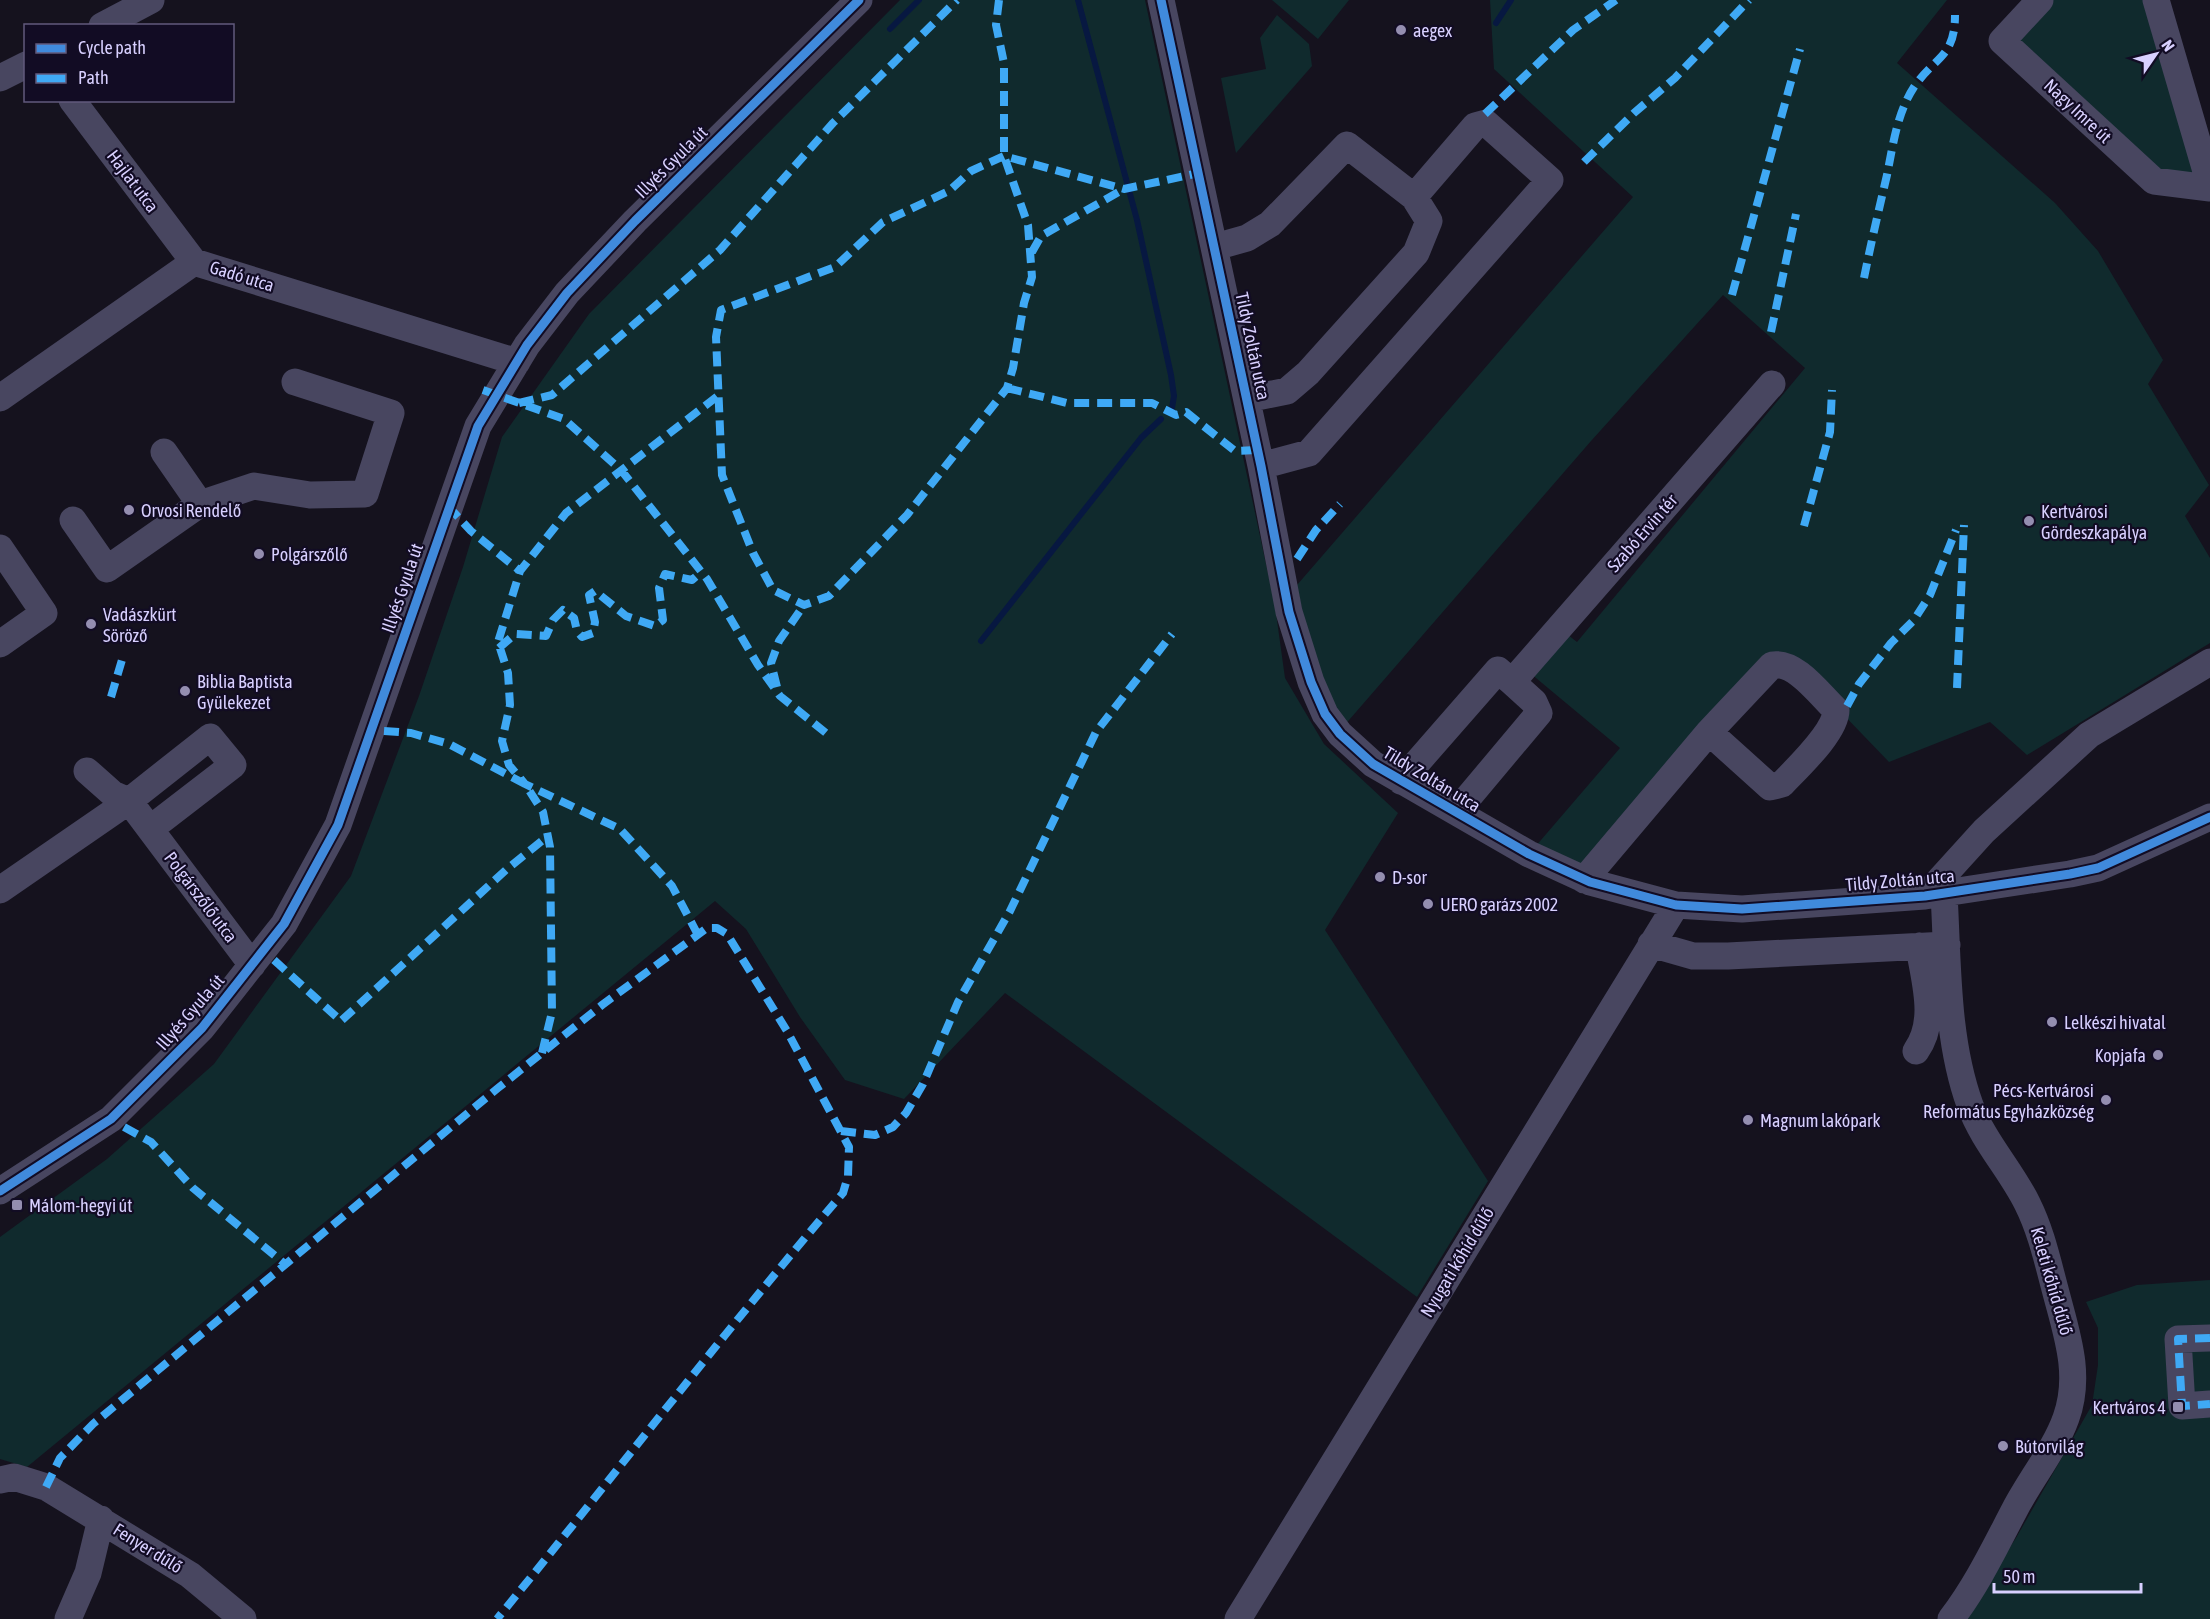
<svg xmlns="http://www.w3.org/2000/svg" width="2210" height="1619" font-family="'Asap Condensed',sans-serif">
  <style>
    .green { fill: #102a2d }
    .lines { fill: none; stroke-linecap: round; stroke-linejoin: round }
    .stream { stroke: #071841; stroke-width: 6 }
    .minor { stroke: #484660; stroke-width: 27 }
    .quiet { stroke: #3fa9f5; stroke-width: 8; stroke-dasharray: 15 8; stroke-linecap: butt }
    .cycleway-casing { stroke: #120c24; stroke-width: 13 }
    .cycleway { stroke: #408adc; stroke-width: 9 }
    .poi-dot { fill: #948eb0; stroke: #120c24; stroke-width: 2 }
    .labels { text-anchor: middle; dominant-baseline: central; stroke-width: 4.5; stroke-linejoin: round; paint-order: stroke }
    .poi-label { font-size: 18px; fill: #d8d0ff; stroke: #120c24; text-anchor: start }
    .street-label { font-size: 18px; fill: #d8d0ff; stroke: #120c24 }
  </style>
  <rect width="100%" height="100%" fill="#15121e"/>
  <!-- green -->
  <path class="green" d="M900 0H1145L1275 606 1285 678 1324 744 1398 813 1325 930 1488 1181 1417 1297 1005 993 904 1099 845 1080 800 1017 746 929 715 901 27 1467 0 1459V1237L107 1159 214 1064 351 876 419 696 463 567 502 437 589 314Z
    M1272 0H1349L1318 39Z
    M1490 0H1947L1897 63 2055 203 2098 251 2163 360 2148 384 2209 485 2185 516 2210 558V643L2027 755 1990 722 1889 762 1785 654 1584 880 1529 854 1620 748 1524 668 1559 628 1577 642 1805 368 1723 295 1591 441 1343 727 1316 679 1297 585 1633 197 1494 69Z
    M2043 0H2154L2209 186 2155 180 2005 41Z
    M1277 15 1309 44 1312 66 1236 153 1221 78 1266 69 1260 38Z
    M2210 1280V1619H1963L2016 1538 2092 1405 2098 1365V1328L2086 1302 2137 1285Z"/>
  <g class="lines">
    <!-- stream -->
    <path class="stream" d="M1078 0 1137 220 1171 375 1174 396 1172 408
      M1496 23 1511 0
      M890 29 919 0
      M981 641 1141 438 1161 419"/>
    <!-- minor -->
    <path class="minor" d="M1161 0 1261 466 1289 612 1311 682 1325 714 1340 734 1373 764 1529 854 1590 882 1676 905 1742 909 1925 896 2070 874 2098 868 2210 817
      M2040 0 2002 41 2154 181 2210 188
      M2156 0 2210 185
      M102 26 151 0
      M0 78 26 65
      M72 100 194 262
      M1215 247 1247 238 1270 224 1347 145 1414 197 1475 126 1486 123 1550 180 1309 453 1261 466
      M0 398 194 262 517 362
      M1247 399 1287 391 1308 373 1416 253 1429 221 1414 197
      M200 504 254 486 310 495 365 494 391 413 295 382
      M73 520 107 569 200 504 164 452
      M0 548 44 613 0 644
      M87 771 113 794 129 801 210 737 233 765 150 829
      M1401 781 1498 670 1512 682 1772 384
      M1456 812 1539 713 1534 702 1512 682
      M1584 880 1709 732 1772 665C1796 661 1819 694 1836 710 1836 732 1798 767 1782 784L1770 787 1709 732
      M0 890 129 801 252 965
      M1944 894C1948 963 1946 1039 1970 1105 1983 1141 2010 1169 2027 1203 2041 1231 2047 1259 2055 1289 2066 1332 2082 1374 2066 1418 2055 1449 2030 1480 2015 1509 1995 1547 1977 1585 1951 1619
      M1925 896 1984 831 2089 735 2210 662
      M1651 944 1693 956H1728L1947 945
      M1916 1051C1938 1020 1924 981 1919 946
      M0 1191 111 1119 202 1028 284 924 338 825 478 426 527 345 567 293 635 221 859 0
      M2210 1338 2178 1339 2182 1406 2210 1404
      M0 1480 14 1477 46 1487 190 1575 243 1619
      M68 1619 88 1573 101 1519
      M1238 1619 1676 905"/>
    <!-- quiet -->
    <path class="quiet" d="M999 0 996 25 1004 63V156L1028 225 1032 277 1024 303 1013 368 1007 388 907 515 829 596 804 605 773 590 753 553 722 475 716 337 721 310 835 267 883 222 949 191 971 171 1004 156 1124 189 1199 173
      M1485 114 1573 30 1616 0
      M1584 162 1634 113 1675 78 1749 0
      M1032 252 1041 236 1124 189
      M1864 278C1871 243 1879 209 1887 175 1893 145 1897 113 1914 87 1935 56 1955 58 1955 15
      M1732 295 1800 49
      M1771 332 1796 214
      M1007 388 1067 403H1152L1176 415 1186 412 1235 451 1258 450
      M483 390 564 419 621 470 707 579 758 665 780 696 826 733
      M519 403 552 395 720 250 833 123 957 0
      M448 506 471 531 520 571
      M1804 526 1830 432 1832 390
      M1297 559 1316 530 1340 504
      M499 648 515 634 546 636 553 620 563 610 574 618 577 631 582 637 593 633 595 622 589 595 595 591 626 616 655 626 663 620 659 588 665 574 692 580 701 572
      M777 687 771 663 779 641 804 605
      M1957 688 1964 525
      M111 697 124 653
      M1847 706 1859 684 1891 643 1914 620 1930 595 1956 530
      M384 731 411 733 449 744 525 784 543 812 550 847 552 1012 542 1053
      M698 935 672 886 620 829 525 784 509 765 502 741 510 705 508 673 498 642 520 571 566 513 719 395
      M274 960 341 1021 507 869 548 836
      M124 1127 151 1142 193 1188 285 1264
      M841 1131 875 1135 893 1127 906 1113 923 1084 958 1002 1010 911 1096 732 1172 634
      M2210 1338 2178 1339 2182 1406 2210 1404
      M46 1487 60 1458 93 1424 498 1088 602 1005 707 928H717L727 934 787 1031 849 1147 848 1176 843 1193C724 1332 613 1477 497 1619"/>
    <defs>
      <path id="cycleway" d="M1161 0 1261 466 1289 612 1311 682 1325 714 1340 734 1373 764 1529 854 1590 882 1676 905 1742 909 1925 896 2070 874 2098 868 2210 817
        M0 1191 111 1119 202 1028 284 924 338 825 478 426 527 345 567 293 635 221 859 0"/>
    </defs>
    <!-- cycleway casing -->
    <use href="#cycleway" class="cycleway-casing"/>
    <!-- cycleway -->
    <use href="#cycleway" class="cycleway"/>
  </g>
  <!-- markers -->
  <g class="poi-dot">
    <circle cx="1401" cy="30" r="6"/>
    <circle cx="129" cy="510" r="6"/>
    <circle cx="2029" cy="521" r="6"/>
    <circle cx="259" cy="554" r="6"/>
    <circle cx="91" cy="624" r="6"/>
    <circle cx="185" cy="691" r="6"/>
    <circle cx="1380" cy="877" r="6"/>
    <circle cx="1428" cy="904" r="6"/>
    <circle cx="2052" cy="1022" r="6"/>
    <circle cx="2158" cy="1055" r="6"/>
    <circle cx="2106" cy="1100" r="6"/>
    <circle cx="1748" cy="1120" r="6"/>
    <rect x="11" y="1199" width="12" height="12" rx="3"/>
    <rect x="2172" y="1401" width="12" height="12" rx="3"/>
    <circle cx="2003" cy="1446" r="6"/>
  </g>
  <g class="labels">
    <!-- poi labels -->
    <g class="poi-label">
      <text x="1413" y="30">aegex</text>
      <text x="141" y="510">Orvosi Rendelő</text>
      <text x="2041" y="511">Kertvárosi<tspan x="2041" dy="21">Gördeszkapálya</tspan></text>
      <text x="271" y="554">Polgárszőlő</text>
      <text x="103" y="614">Vadászkürt<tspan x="103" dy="21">Söröző</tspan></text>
      <text x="197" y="681">Biblia Baptista<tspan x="197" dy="21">Gyülekezet</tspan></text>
      <text x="1392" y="877">D-sor</text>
      <text x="1440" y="904">UERO garázs 2002</text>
      <text x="2064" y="1022">Lelkészi hivatal</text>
      <text x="2146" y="1055" text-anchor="end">Kopjafa</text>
      <text x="2094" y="1090" text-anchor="end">Pécs-Kertvárosi<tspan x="2094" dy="21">Református Egyházközség</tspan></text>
      <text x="1760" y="1120">Magnum lakópark</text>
      <text x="29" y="1205">Málom-hegyi út</text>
      <text x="2166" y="1407" text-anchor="end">Kertváros 4</text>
      <text x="2015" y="1446">Bútorvilág</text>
    </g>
    <!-- street labels -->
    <g class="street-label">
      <text transform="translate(2078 111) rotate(43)">Nagy Imre út</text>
      <text transform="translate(671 162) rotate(-45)">Illyés Gyula út</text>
      <text transform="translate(133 181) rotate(53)">Hajlat utca</text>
      <text transform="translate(242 276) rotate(17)">Gadó utca</text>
      <text transform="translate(1253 346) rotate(78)">Tildy Zoltán utca</text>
      <text transform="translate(1642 533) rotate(-49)">Szabó Ervin tér</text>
      <text transform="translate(402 588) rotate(-71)">Illyés Gyula út</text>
      <text transform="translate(1432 779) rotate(31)">Tildy Zoltán utca</text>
      <text transform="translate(1900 880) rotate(-5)">Tildy Zoltán utca</text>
      <text transform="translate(201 897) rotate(53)">Polgárszőlő utca</text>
      <text transform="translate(190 1012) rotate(-49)">Illyés Gyula út</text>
      <text transform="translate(1457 1262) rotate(-59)">Nyugati kőhíd dűlő</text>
      <text transform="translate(2052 1281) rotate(74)">Keleti kőhíd dűlő</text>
      <text transform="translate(148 1548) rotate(32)">Fenyer dűlő</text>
    </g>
  </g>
  <!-- legend -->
  <rect x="24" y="24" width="210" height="78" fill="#120c24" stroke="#615a7c" stroke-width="1.5"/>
  <rect x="36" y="44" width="30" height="9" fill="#408adc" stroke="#615a7c" stroke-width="1.5"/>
  <text x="78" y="54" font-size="18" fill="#d8d0ff">Cycle path</text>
  <rect x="36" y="74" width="30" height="9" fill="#3fa9f5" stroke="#615a7c" stroke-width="1.5"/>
  <text x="78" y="84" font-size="18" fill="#d8d0ff">Path</text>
  <!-- north arrow -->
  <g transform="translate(2156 54) rotate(55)" stroke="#120c24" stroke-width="4.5" paint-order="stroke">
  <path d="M0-4.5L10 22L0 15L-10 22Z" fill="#d8d0ff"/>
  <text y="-9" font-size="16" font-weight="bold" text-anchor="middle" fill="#d8d0ff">N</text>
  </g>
  <!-- scale -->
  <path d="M1994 1583v9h147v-9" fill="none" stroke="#d8d0ff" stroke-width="3"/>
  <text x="2003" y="1583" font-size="18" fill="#d8d0ff" stroke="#120c24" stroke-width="4.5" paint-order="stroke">50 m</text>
</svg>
